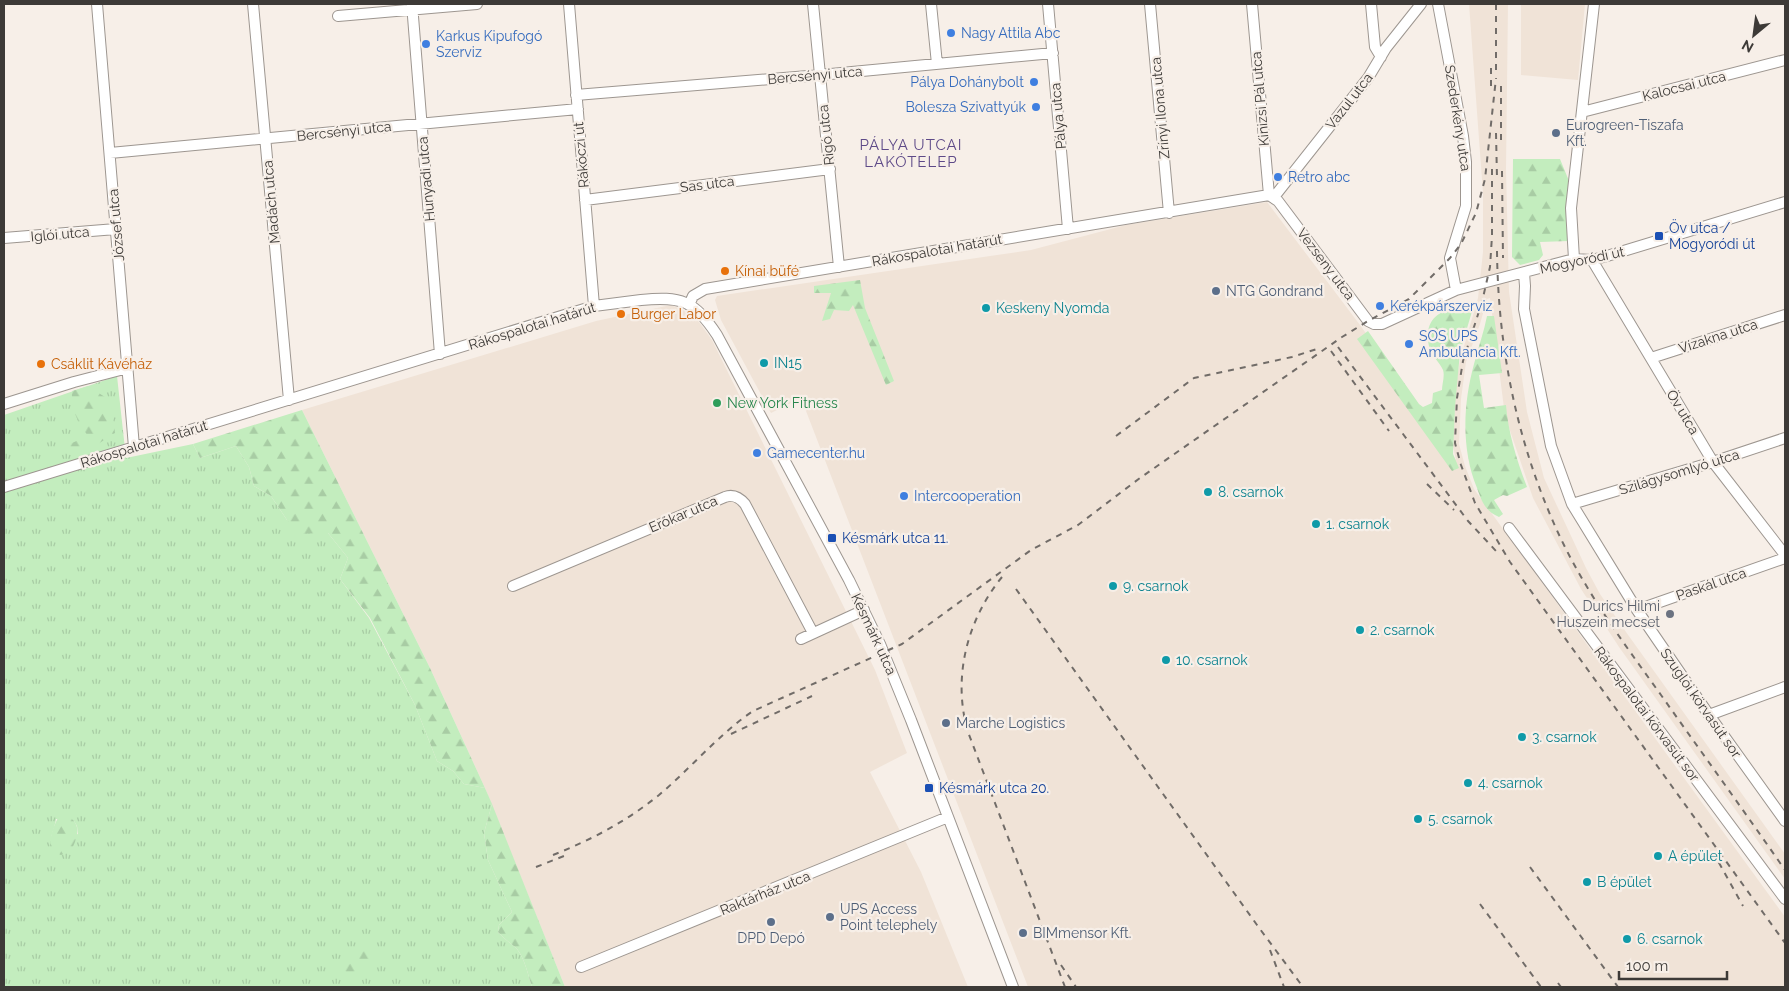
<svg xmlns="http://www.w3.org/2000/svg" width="1789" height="991" font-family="Raleway,sans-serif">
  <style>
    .built { fill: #f0e3d7 }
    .grass { fill: url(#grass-tufts); fill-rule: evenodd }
    .forest { fill: url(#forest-firs) }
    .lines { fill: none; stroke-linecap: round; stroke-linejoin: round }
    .minor-casing { stroke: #9d9690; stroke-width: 12 }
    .minor { stroke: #fff; stroke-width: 10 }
    .rail { stroke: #716c68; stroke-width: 2; stroke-dasharray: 6 6; stroke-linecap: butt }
    .shop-dot { fill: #3f7fe0; stroke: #f7efe8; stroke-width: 2 }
    .service-dot { fill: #5c6f8a; stroke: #f7efe8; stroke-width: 2 }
    .transit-dot { fill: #1a4fb4; stroke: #f7efe8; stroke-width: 2 }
    .food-dot { fill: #e8710a; stroke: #f7efe8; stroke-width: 2 }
    .culture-dot { fill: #0f9aa8; stroke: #f7efe8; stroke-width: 2 }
    .leisure-dot { fill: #2e9e5b; stroke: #f7efe8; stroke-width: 2 }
    .worship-dot { fill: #6b7280; stroke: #f7efe8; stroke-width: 2 }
    .labels { text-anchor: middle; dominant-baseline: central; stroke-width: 4.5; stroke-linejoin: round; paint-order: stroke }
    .shop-label { font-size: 14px; fill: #366cbe; stroke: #f7efe8; text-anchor: start }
    .street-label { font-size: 14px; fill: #3d3a37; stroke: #f7efe8 }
    .service-label { font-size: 14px; fill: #4e5e75; stroke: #f7efe8; text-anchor: start }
    .transit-label { font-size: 14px; fill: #164399; stroke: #f7efe8; text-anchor: start }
    .food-label { font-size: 14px; fill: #c56008; stroke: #f7efe8; text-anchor: start }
    .culture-label { font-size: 14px; fill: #0d838f; stroke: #f7efe8; text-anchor: start }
    .leisure-label { font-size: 14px; fill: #27864d; stroke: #f7efe8; text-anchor: start }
    .worship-label { font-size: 14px; fill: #5b616d; stroke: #f7efe8; text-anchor: end }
    .neighbourhood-label { font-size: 15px; letter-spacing: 1px; fill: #5e4a88; stroke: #f7efe8 }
  </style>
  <defs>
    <pattern id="grass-tufts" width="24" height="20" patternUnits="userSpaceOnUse" patternTransform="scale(1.25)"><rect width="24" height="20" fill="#c3edbe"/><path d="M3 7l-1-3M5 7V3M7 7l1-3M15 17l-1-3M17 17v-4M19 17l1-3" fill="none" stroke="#a8cca4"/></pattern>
    <pattern id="forest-firs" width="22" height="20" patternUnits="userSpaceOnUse" patternTransform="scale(1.25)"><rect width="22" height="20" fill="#c3edbe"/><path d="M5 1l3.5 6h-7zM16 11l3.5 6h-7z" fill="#a8cca4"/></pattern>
  </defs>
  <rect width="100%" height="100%" fill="#f7efe8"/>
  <!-- built -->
  <path class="built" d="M1469 4H1508L1506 169 1509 292 1527 412 1544 478 1586 568 1600 594 1626 632 1785 854V879L1619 647 1581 589 1533 498 1505 416 1490 298 1487 299 1480 324 1466 362 1461 399 1459 444 1465 466 1474 489 1785 917V987H1028L801 398 771 413 721 320 715 300 717 296 1031 250 1126 225 1267 202 1360 325 1456 460 1452 441 1454 397 1460 360 1478 298 1483 252V193Z
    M1521 4H1585L1578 80 1521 75Z
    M671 305 683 310 699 322 712 340 875 670 907 753 870 772 921 872 968 987H565L485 788 430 668 302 410 596 321Z"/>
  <!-- grass -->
  <path class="grass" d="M117 376 126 458 193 444 200 458 236 446 249 467 254 486 271 496 287 520 328 533 348 558 340 579 369 618 415 705 437 761 453 771 464 784 485 788 492 804 484 833 488 860 512 912 499 925 498 932C504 939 511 943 517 949 525 959 528 975 532 987H4V415ZM56 819 74 821 77 826 78 834 51 841C51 834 55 827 56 819Z"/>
  <!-- forest -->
  <path class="forest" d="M1513 159H1560L1569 181V241L1540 242 1543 255 1539 260 1520 265 1512 257Z
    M860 280 865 308 894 381 886 385 853 305 849 311 834 310 830 319 822 321 831 293H814V286Z
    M1457 308H1473L1460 352 1455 407 1453 454 1459 468 1452 471 1357 339 1368 331 1419 404 1423 407 1432 403 1433 393 1442 390C1442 384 1445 376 1443 370 1440 363 1433 357 1430 350 1423 326 1433 311 1457 308Z
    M1487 316H1494L1502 373 1479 375 1484 408 1506 405C1508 432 1517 461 1527 487L1507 496 1503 495 1494 500 1503 514 1499 517C1485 511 1482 502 1477 488 1461 449 1463 404 1474 364 1478 348 1484 332 1487 316Z
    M88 386 111 401 115 433 98 444 67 455 65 446 88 436C77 421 71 410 72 391Z
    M302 410 430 668 485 788 464 784 453 771 437 761 415 705 370 618 340 579 348 558 328 533 299 534 287 520 271 496 254 486 249 467 236 446 200 458 193 444Z
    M492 804 565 987H532C528 975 525 959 517 949 511 943 504 939 498 932L499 925 512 912 488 860 484 833Z
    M61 814C83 820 79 835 71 851L61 855 51 851C48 841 54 822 61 814Z
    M357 948 367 950 374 957 372 967 360 974H347L341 964 351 953Z"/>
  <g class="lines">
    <defs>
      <path id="minor" d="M97 4 134 447
        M253 4 289 400
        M412 4 440 354
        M569 4 594 306
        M813 4 839 267
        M931 4 937 64
        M1048 4 1068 229
        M1150 4 1169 213
        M1252 4 1269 195
        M1371 4 1375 47 1381 57
        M1438 4 1463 136 1466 162V206L1450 258 1456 290
        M338 16 477 4
        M576 95 820 75 1053 53
        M1582 112 1785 60
        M110 153 578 109
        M1274 197 1368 78 1386 48 1421 4
        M585 200 830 169
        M4 238 116 229
        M1574 259 1571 208 1594 4
        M1592 260 1713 462 1785 555
        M1524 273 1525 286 1524 309 1551 446 1572 504 1637 610 1709 715 1785 821
        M689 305 693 296 705 289 1269 195 1278 201 1368 321 1374 324H1382L1456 290 1574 259 1592 260 1607 256 1785 202
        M1651 358 1785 315
        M4 404 74 382 128 368
        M4 487 594 306C610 304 625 302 641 300 681 296 694 300 717 335L849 580 880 644 911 720 1013 987
        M1572 504 1713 462 1785 438
        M1509 528 1785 899
        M513 586 725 497C733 494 739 497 745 504L813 633
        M1637 610 1785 558
        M801 639 864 610
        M1709 715 1785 687
        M581 967 948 817"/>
    </defs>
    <!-- minor casing -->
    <use href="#minor" class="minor-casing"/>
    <!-- minor -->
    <use href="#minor" class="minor"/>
    <!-- rail -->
    <path class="rail" d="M1496 4V76
      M1491 68V87
      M1501 86V141
      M1496 133 1497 178
      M1492 169V236L1490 267 1482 302 1463 361 1457 398 1455 443 1461 465 1475 503 1510 562 1785 943
      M1502 171 1503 258
      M1497 251C1498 343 1515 434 1552 519 1579 583 1620 638 1661 695 1702 753 1744 811 1785 870
      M1338 347 1468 521 1496 551
      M1331 351 1389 431
      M1116 436 1194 378 1292 357 1320 348
      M1427 484 1454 510
      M1002 577C967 620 952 678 968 732L1065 987
      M1016 589 1257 925 1303 987
      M731 734 812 696
      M1713 852 1743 906
      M553 855C591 840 627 821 659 795 691 768 719 734 753 711L902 644 1031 550 1078 525 1140 478 1342 337 1368 321 1409 299 1450 258 1461 244 1476 213 1485 179 1496 78
      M536 867 564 856
      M1530 867 1618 987
      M1480 904 1541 987
      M1270 950 1284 987
      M1061 965 1076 987
      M1558 983 1561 987"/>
  </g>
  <!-- markers -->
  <g class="shop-dot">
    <circle cx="951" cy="33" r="5"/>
    <circle cx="426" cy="44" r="5"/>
    <circle cx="1034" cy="82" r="5"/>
    <circle cx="1036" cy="107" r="5"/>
    <circle cx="1278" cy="177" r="5"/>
    <circle cx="1380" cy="306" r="5"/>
    <circle cx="1409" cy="344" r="5"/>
    <circle cx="757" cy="453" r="5"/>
    <circle cx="904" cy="496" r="5"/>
  </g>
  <g class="service-dot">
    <circle cx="1556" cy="133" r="5"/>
    <circle cx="1216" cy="291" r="5"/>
    <circle cx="946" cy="723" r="5"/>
    <circle cx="830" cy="917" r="5"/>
    <circle cx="771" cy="922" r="5"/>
    <circle cx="1023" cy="933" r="5"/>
  </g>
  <g class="transit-dot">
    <rect x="1654" y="231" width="10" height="10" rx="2.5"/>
    <rect x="827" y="533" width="10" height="10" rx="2.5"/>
    <rect x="924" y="783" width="10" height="10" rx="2.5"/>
  </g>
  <g class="food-dot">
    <circle cx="725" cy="271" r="5"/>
    <circle cx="621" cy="314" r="5"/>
    <circle cx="41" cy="364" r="5"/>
  </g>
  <g class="culture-dot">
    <circle cx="986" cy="308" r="5"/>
    <circle cx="764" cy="363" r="5"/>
    <circle cx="1208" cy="492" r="5"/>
    <circle cx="1316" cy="524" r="5"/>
    <circle cx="1113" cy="586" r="5"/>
    <circle cx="1360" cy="630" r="5"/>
    <circle cx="1166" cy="660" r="5"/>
    <circle cx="1522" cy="737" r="5"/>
    <circle cx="1468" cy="783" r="5"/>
    <circle cx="1418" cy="819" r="5"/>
    <circle cx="1658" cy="856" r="5"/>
    <circle cx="1587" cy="882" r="5"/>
    <circle cx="1627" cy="939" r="5"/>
  </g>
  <circle class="leisure-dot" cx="717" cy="403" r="5"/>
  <circle class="worship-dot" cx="1670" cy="614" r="5"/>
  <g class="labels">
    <!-- shop labels -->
    <g class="shop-label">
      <text x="961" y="33">Nagy Attila Abc</text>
      <text x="436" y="36">Karkus Kipufogó<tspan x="436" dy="16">Szerviz</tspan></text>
      <text x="1024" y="82" text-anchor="end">Pálya Dohánybolt</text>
      <text x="1026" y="107" text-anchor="end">Bolesza Szivattyúk</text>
      <text x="1288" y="177">Retro abc</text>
      <text x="1390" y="306">Kerékpárszerviz</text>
      <text x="1419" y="336">SOS UPS<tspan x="1419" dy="16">Ambulancia Kft.</tspan></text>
      <text x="767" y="453">Gamecenter.hu</text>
      <text x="914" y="496">Intercooperation</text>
    </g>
    <!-- street labels -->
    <g class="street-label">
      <text transform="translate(815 75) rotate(-5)">Bercsényi utca</text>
      <text transform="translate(1684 86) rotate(-14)">Kalocsai utca</text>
      <text transform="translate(1260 99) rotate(-95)">Kinizsi Pál utca</text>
      <text transform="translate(1349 101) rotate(-52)">Vazul utca</text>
      <text transform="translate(1160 108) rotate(-95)">Zrínyi Ilona utca</text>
      <text transform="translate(1058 116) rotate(-95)">Pálya utca</text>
      <text transform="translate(1458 118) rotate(81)">Szederkény utca</text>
      <text transform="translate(344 131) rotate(-6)">Bercsényi utca</text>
      <text transform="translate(826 135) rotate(-96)">Rigó utca</text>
      <text transform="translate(581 155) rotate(-95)">Rákóczi út</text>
      <text transform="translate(426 179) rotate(-95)">Hunyadi utca</text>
      <text transform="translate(707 184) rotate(-7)">Sas utca</text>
      <text transform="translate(271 202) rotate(-95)">Madách utca</text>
      <text transform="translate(116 225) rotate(-95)">József utca</text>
      <text transform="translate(60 234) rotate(-5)">Iglói utca</text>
      <text transform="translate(937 250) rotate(-10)">Rákospalotai határút</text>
      <text transform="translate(1582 260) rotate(-12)">Mogyoródi út</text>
      <text transform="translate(1326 264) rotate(53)">Vezseny utca</text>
      <text transform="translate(532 326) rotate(-17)">Rákospalotai határút</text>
      <text transform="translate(1718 336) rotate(-18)">Vízakna utca</text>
      <text transform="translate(1683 412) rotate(59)">Öv utca</text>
      <text transform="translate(144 444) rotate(-17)">Rákospalotai határút</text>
      <text transform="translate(1679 472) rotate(-17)">Szilágysomlyó utca</text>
      <text transform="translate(683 514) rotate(-23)">Erőkar utca</text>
      <text transform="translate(1711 584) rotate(-19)">Paskál utca</text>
      <text transform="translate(874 634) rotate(65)">Késmárk utca</text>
      <text transform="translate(1701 703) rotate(55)">Szuglói körvasút sor</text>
      <text transform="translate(1647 714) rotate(53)">Rákospalotai körvasút sor</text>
      <text transform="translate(765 893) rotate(-22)">Raktárház utca</text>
    </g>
    <!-- service labels -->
    <g class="service-label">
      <text x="1566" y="125">Eurogreen-Tiszafa<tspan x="1566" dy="16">Kft.</tspan></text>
      <text x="1226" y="291">NTG Gondrand</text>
      <text x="956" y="723">Marche Logistics</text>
      <text x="840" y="909">UPS Access<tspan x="840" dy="16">Point telephely</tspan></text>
      <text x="1033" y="933">BIMmensor Kft.</text>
      <text x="771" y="938" text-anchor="middle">DPD Depó</text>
    </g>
    <!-- transit labels -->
    <g class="transit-label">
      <text x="1669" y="228">Öv utca /<tspan x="1669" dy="16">Mogyoródi út</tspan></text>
      <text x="842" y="538">Késmárk utca 11.</text>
      <text x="939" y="788">Késmárk utca 20.</text>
    </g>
    <!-- food labels -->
    <g class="food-label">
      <text x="735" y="271">Kínai büfé</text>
      <text x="631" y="314">Burger Labor</text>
      <text x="51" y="364">Csáklit Kávéház</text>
    </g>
    <!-- culture labels -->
    <g class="culture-label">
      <text x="996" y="308">Keskeny Nyomda</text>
      <text x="774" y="363">IN15</text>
      <text x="1218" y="492">8. csarnok</text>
      <text x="1326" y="524">1. csarnok</text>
      <text x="1123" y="586">9. csarnok</text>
      <text x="1370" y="630">2. csarnok</text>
      <text x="1176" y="660">10. csarnok</text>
      <text x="1532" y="737">3. csarnok</text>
      <text x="1478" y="783">4. csarnok</text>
      <text x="1428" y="819">5. csarnok</text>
      <text x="1668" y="856">A épület</text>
      <text x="1597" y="882">B épület</text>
      <text x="1637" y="939">6. csarnok</text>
    </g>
    <!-- leisure labels -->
    <g class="leisure-label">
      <text x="727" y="403">New York Fitness</text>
    </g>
    <!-- worship labels -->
    <g class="worship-label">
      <text x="1660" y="606">Durics Hilmi<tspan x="1660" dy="16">Huszein mecset</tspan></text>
    </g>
    <!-- neighbourhood labels -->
    <g class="neighbourhood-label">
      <text x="911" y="145">PÁLYA UTCAI<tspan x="911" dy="17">LAKÓTELEP</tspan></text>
    </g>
  </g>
  <!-- border -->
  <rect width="1789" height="991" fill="none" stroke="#3d3a37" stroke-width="10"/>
  <!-- north arrow -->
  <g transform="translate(1754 35) rotate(209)" stroke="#f7efe8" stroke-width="4" paint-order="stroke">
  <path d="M0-4L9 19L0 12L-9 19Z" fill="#3d3a37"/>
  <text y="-8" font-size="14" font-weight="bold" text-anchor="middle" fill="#3d3a37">N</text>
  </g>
  <!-- scale -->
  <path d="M1619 971v8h108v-8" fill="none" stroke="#3d3a37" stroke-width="2.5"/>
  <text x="1626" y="971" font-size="15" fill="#3d3a37" stroke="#f7efe8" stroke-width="4" paint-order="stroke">100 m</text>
</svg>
